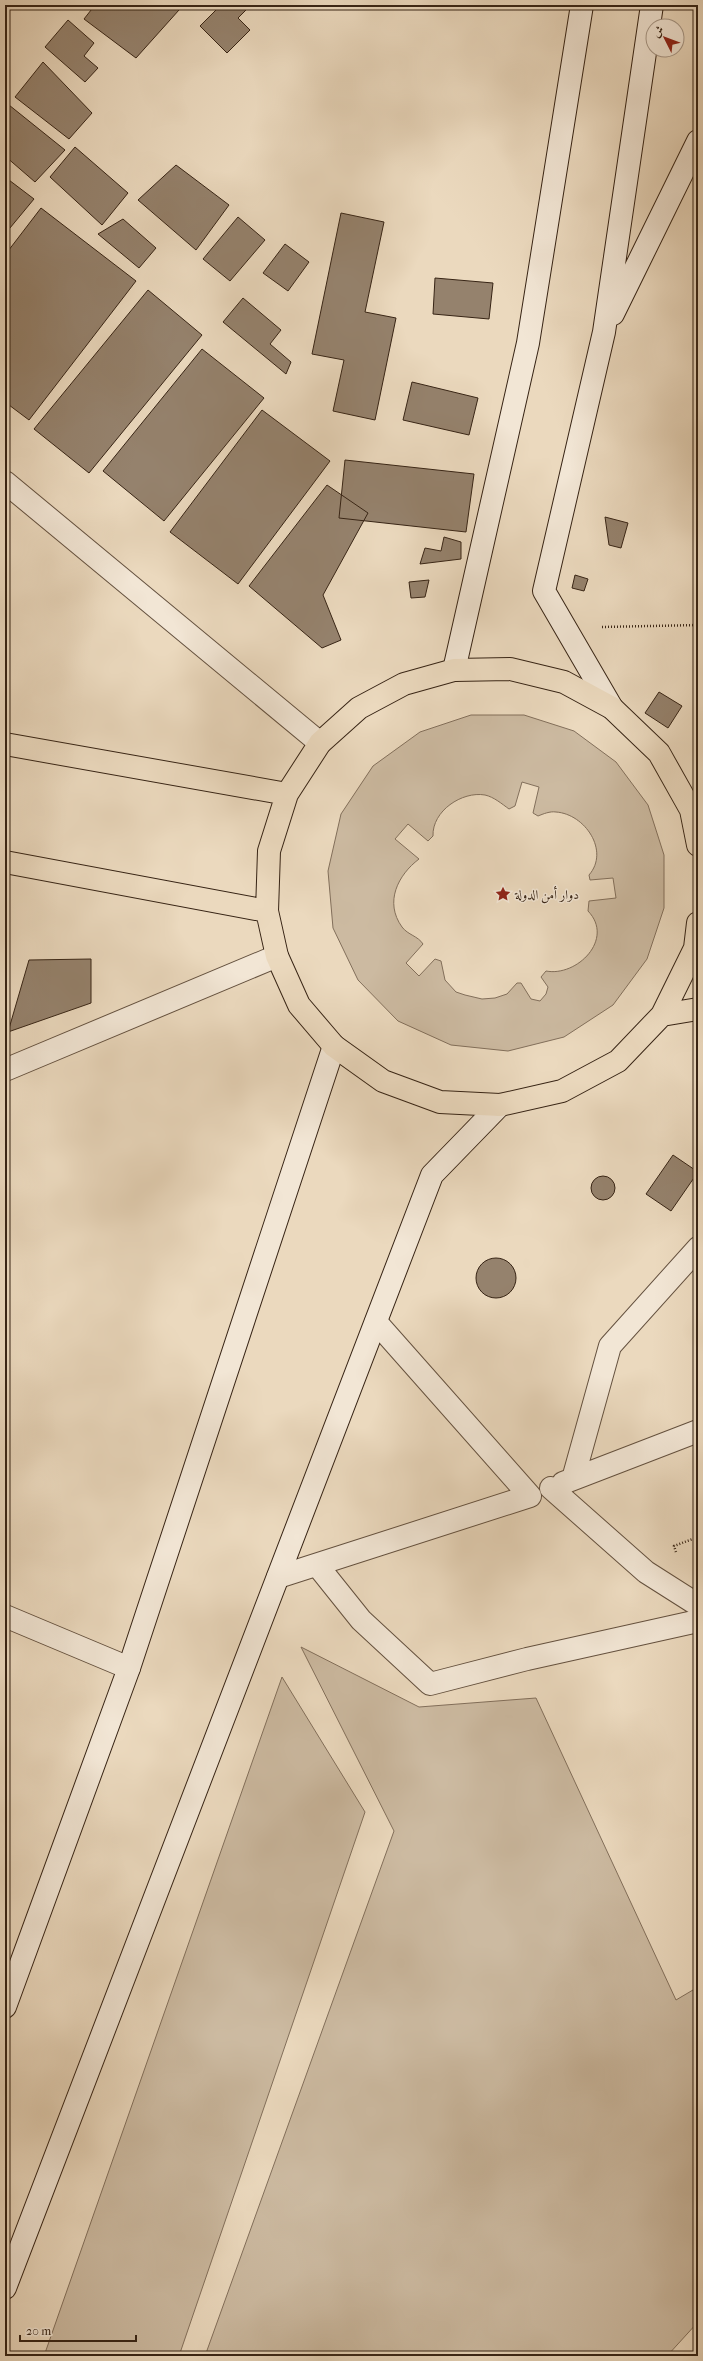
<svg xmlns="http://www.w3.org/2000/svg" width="703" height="2361" font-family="'IM FELL French Canon',Amiri,serif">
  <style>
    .green { fill: #ccbaa1; stroke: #826f5b; fill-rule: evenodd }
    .building { fill: #95826d; stroke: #372415 }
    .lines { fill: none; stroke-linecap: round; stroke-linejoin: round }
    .street-casing { stroke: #64513f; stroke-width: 24 }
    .secondary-casing { stroke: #372415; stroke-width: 24 }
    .primary-casing { stroke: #372415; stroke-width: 24 }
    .path { stroke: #372415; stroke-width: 2.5; stroke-dasharray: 1 2; stroke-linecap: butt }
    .street { stroke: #f2e6d5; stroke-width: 22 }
    .secondary { stroke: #f2e6d5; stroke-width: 22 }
    .primary { stroke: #ebd9be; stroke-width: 22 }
    .labels { text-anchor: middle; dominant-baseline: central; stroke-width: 3; stroke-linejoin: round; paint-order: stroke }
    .poi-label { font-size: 13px; fill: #372415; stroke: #f2e6d5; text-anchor: start }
  </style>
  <rect width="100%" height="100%" fill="#ebd9be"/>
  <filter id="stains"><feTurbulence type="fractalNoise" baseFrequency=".005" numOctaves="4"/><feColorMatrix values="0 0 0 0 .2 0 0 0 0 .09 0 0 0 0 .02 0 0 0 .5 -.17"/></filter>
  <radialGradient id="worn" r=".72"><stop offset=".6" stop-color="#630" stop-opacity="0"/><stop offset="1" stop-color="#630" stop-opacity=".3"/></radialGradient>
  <!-- green -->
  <path class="green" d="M471 715H524L574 731 616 762 648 805 664 855V908L647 959 613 1005 564 1037 508 1051 451 1045 398 1021 358 980 333 928 328 871 341 814 373 766 420 732ZM522 782 539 787 533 813 538 816C543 814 550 811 556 812 585 814 610 851 589 875L590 880 613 878 616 898 589 901 588 911C615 939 577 977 546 971L541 977 548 987 546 994 540 1001 531 999 521 983H517L507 994 495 998 482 999 465 995 456 992 445 980 441 961 435 959 419 976 406 963 423 944C418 936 408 935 402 927 384 902 398 875 419 859L395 839 408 824 428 841 433 836C432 811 462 791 485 795 494 797 502 804 509 809L515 806Z
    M301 1647 419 1707 536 1698 676 2000 698 1987V2322L667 2356H205L394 1831Z
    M282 1677 365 1812 179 2356H44Z"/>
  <!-- building -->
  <path class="building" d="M95 5H172L179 10 136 58 84 19Z
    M221 5H241L246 10 238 18 250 30 227 53 200 26Z
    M68 20 94 43 84 56 98 68 85 82 45 47Z
    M43 62 92 113 69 139 15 97Z
    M9 105 65 150 35 182 5 156V109Z
    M75 147 128 193 102 225 50 177Z
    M176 165 229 205 196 250 138 200Z
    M5 177 34 199 5 234Z
    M41 208 136 281 29 420 5 402V255Z
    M341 213 384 222 365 312 396 318 375 420 333 411 344 360 312 354Z
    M238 217 265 240 230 281 203 259Z
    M123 219 156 248 139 268 98 234Z
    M285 244 309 262 288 291 263 273Z
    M435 278 493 283 489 319 433 314Z
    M148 290 202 335 89 473 34 429Z
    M243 298 281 330 270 344 291 362 286 374 223 322Z
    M202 349 264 398 164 521 103 471Z
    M412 382 478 398 469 435 403 420Z
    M262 410 330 461 238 584 170 532Z
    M345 460 474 474 466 532 339 518Z
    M327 485 368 513 323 595 341 640 322 648 249 586Z
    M605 517 628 523 621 548 609 545Z
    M444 537 461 542V559L420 564 425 548 441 551Z
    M575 575 588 579 584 591 572 588Z
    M429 580 425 597 411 598 409 582Z
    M659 692 682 706 668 728 645 713Z
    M91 959V1003L8 1032 29 960Z
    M673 1155 698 1172 671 1211 646 1194Z
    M591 1188a12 12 0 1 1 24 0a12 12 0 1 1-24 0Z
    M476 1278a20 20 0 1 1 40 0a20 20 0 1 1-40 0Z"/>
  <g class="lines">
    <defs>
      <path id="street" d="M5 482 320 743
        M5 1070 277 956
        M573 1479 610 1346 698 1248
        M563 1483 698 1431
        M551 1488 646 1572 698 1605
        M317 1565 361 1620 430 1684 527 1659 698 1621
        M278 1577 530 1496 376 1322
        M5 1616 129 1668"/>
      <path id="secondary" d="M613 314 698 141
        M454 670 528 343 582 5
        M612 708 544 591 604 332 652 5
        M5 2007 129 1668 334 1046
        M5 2288 432 1175 500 1105"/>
      <path id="primary" d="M5 744 287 794
        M698 845 691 810 659 753 612 708 564 682 510 669 454 670 404 684 359 708 320 743 287 794 269 851 267 911 277 956 299 1005 334 1046 383 1081 440 1102 500 1105 562 1091 618 1061 662 1015 695 948 698 923
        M5 862 267 911
        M662 1015 698 1009"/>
    </defs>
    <!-- street casing -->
    <use href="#street" class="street-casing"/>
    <!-- secondary casing -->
    <use href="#secondary" class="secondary-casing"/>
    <!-- primary casing -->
    <use href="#primary" class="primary-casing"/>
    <!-- path -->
    <path class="path" d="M602 627 698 625
      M676 1552 674 1546 698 1537"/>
    <!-- street -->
    <use href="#street" class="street"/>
    <!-- secondary -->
    <use href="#secondary" class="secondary"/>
    <!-- primary -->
    <use href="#primary" class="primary"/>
  </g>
  <!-- icons -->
  <defs>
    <symbol id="sight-bare" viewBox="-9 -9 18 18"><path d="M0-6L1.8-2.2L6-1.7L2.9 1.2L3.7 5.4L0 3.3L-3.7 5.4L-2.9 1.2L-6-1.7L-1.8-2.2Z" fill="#8f2418" stroke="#f2e6d5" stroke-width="2.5" paint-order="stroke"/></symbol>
  </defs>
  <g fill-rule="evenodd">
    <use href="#sight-bare" x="492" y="883" width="22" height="22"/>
  </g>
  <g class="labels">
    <!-- poi labels -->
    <g class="poi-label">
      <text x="515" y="894">دوار أمن الدولة</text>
    </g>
  </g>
  <!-- margin -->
  <rect width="703" height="2361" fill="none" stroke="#ebd9be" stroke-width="20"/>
  <rect x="6" y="6" width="691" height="2349" fill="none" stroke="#372415" stroke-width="2"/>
  <rect x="10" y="10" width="683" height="2341" fill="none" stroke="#372415"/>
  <!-- north arrow -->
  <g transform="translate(665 38) rotate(312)"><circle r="19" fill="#f2e6d5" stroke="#a79888"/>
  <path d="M0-3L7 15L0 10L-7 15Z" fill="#8f2418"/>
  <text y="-6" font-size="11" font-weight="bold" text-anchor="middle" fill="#372415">ش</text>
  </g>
  <!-- scale -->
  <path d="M20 2335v6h116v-6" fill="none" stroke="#372415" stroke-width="2"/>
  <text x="26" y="2335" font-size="12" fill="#372415" stroke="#f2e6d5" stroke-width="3" paint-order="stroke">20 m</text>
  <rect width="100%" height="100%" filter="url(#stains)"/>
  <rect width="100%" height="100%" fill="url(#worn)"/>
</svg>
